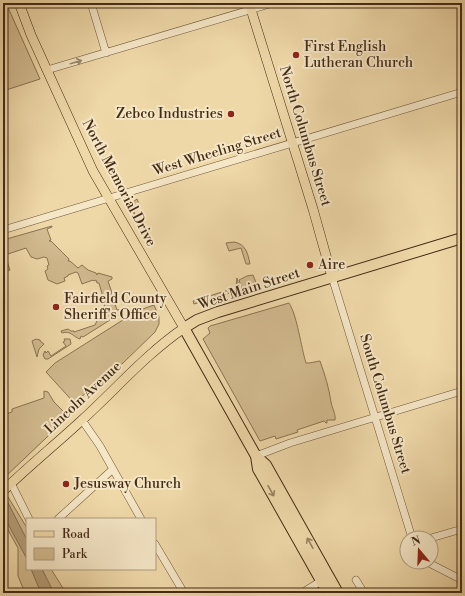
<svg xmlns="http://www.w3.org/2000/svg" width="465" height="596" font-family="'Libre Bodoni',serif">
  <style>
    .green { fill: #d2bb8f; stroke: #8b7352 }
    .water { fill: #b59d76; stroke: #886f50 }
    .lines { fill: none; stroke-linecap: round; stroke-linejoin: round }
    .minor-casing { stroke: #6f563a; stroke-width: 8 }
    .major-casing { stroke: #442b16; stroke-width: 10 }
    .highway-casing { stroke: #442b16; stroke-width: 12 }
    .minor { stroke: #f5e6c6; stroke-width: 7 }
    .major { stroke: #efd8a8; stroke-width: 9 }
    .highway { stroke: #efd8a8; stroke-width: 10 }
    .oneway { stroke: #9c886e }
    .oneway2 { stroke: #9a825f }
    .poi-dot { fill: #8f2418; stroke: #f5e6c6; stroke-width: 1.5 }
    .labels { text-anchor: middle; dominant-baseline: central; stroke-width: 4; stroke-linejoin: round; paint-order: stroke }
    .poi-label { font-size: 14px; fill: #442b16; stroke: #f5e6c6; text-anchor: start }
    .street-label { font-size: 14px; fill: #442b16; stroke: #f5e6c6 }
  </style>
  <rect width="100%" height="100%" fill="#efd8a8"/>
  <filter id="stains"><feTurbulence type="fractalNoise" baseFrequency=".005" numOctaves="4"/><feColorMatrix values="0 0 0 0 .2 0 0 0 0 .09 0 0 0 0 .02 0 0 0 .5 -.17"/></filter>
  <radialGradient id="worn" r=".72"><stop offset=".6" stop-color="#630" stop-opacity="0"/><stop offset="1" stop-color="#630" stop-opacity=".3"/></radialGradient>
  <!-- green -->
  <path class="green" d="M3 3H6L40 79 3 91Z
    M137 199 140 206 134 212 135 214 134 215 130 207 133 202Z
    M52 226V227L47 229 51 240 49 241H51L69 259 68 261H70L78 268 82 265 88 270 96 273 97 275 98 273 112 277V279L108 281 112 293 110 294 112 295 117 310 123 309V312L111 320 109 318 110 320 83 337 81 336 80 339C73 337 71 330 62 333L61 331 68 329 71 331H74V332L95 325 105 304 99 283H97L96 280 94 281 93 280 82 284 78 273 76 272 68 275V276L64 278 65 281 57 284 48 280 45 271 48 269 47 266 49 265 47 258 44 257 37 259 31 257 26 248 5 255 10 270 3 273V240Z
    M234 242C246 244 248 254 250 264H246L241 248 229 251 226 243Z
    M253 275 257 285 242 289 239 280 247 276Z
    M237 278 240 290 194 304 193 301 235 288 236 286Z
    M289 303C297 315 301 347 306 363H309L320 361C325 375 329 388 331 402 332 408 336 414 335 420H327V423H326L324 421 297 430 298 432 276 439 275 436 260 441 203 339 210 333 208 328 210 326Z
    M154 305 159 317V324L155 332 123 363 81 397 83 401 77 406 46 372 55 363 137 311Z
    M36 339 40 340 41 342 44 344 39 349 37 357 32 341Z
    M64 339H70L71 344 48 359H45L43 355 45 351 46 353 48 351 51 356 66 346 63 342 65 341Z
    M44 391 48 392 54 402 67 415V418L3 479V415L12 412V409L44 398Z
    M8 497 27 528V569H51L66 593H25L18 576V548L3 521V503Z"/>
  <!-- water -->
  <path class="water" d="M3 493 27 540V559L3 515Z
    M31 569H42L54 593H41Z"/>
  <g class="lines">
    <defs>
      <path id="minor" d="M91 3 106 53
        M47 70 273 3
        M3 230 462 92
        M332 277 412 538
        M82 420 100 446 141 519
        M256 456 290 443 462 391
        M11 483 29 519
        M58 519 113 469
        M431 538 462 529
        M155 544 184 593
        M427 562 462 580
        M356 580 364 593
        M302 593 321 581"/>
      <path id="major" d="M249 3 313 209 332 277
        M3 491C29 466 56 444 82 420 116 389 146 354 184 328L93 171 31 35 19 3"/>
      <path id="highway" d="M256 456 266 465 338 593
        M328 593 258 469 256 456 184 328 197 320 218 312 462 238"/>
    </defs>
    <!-- minor casing -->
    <use href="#minor" class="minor-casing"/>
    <!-- major casing -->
    <use href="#major" class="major-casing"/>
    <!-- highway casing -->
    <use href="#highway" class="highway-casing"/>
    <!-- minor -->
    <use href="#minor" class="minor"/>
    <!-- major -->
    <use href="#major" class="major"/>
    <!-- highway -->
    <use href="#highway" class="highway"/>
  </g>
  <!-- one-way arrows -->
  <defs><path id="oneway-shaft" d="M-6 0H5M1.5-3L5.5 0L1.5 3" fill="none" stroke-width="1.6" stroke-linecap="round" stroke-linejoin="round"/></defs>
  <use class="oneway" href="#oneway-shaft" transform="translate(76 62) rotate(-16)"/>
  <g class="oneway2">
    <use href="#oneway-shaft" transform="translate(271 491) rotate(61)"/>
    <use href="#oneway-shaft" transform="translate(310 543) rotate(-119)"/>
  </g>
  <!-- markers -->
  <g class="poi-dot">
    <circle cx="296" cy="55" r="4"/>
    <circle cx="231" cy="114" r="4"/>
    <circle cx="310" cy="265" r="4"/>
    <circle cx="56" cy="307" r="4"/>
    <circle cx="66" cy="484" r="4"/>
  </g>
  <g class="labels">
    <!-- poi labels -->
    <g class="poi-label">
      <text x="304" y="47">First English<tspan x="304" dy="16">Lutheran Church</tspan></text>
      <text x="223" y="114" text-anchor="end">Zebco Industries</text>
      <text x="318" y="265">Aire</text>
      <text x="64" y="299">Fairfield County<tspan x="64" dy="16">Sheriff's Office</tspan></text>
      <text x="74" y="484">Jesusway Church</text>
    </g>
    <!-- street labels -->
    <g class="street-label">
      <text transform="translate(305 136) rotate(73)">North Columbus Street</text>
      <text transform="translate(217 152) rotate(-17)">West Wheeling Street</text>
      <text transform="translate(119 183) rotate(62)">North Memorial Drive</text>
      <text transform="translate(249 289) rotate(-18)">West Main Street</text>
      <text transform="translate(83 398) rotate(-43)">Lincoln Avenue</text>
      <text transform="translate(385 404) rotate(73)">South Columbus Street</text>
    </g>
  </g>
  <!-- margin -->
  <rect width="465" height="596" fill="none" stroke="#efd8a8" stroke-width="16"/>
  <rect x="4" y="4" width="457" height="588" fill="none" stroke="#442b16" stroke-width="2"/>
  <rect x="8" y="8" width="449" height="580" fill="none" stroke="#442b16"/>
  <!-- legend -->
  <rect x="26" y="518" width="130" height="52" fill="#f5e6c6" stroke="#ae9b80"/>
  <rect x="34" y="531" width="20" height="6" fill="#efd8a8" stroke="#ae9b80"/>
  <text x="62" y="538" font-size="12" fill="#442b16">Road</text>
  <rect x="34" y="548" width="20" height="12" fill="#d2bb8f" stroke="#ae9b80"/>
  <text x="62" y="558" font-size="12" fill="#442b16">Park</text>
  <!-- north arrow -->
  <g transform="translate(419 550) rotate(341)"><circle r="19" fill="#f5e6c6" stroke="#ae9b80"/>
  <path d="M0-3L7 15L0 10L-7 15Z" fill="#8f2418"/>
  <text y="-6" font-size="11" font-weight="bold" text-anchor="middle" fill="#442b16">N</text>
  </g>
  <rect width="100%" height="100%" filter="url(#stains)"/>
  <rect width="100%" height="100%" fill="url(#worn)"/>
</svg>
